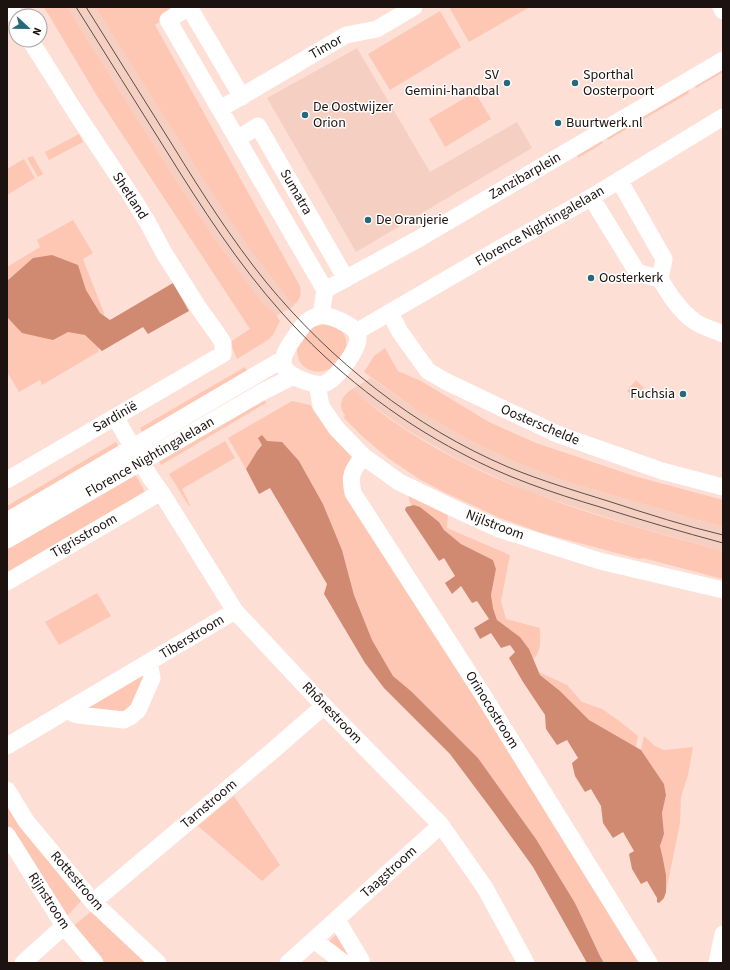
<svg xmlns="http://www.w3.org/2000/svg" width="730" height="970" font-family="'Source Sans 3',sans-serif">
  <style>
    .built { fill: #f5cfc2 }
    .green { fill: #fdc7b4 }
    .water { fill: #d08a72 }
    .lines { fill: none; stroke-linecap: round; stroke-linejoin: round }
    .minor { stroke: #fff; stroke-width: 17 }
    .tram { stroke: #5d4d48; stroke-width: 1 }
    .poi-dot { fill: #27697c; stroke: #fff; stroke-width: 1.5 }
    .labels { text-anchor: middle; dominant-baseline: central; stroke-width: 3; stroke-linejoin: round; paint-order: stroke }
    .street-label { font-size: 14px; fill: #1c120f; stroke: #fff }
    .poi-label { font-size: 14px; fill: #1c120f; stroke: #fff; text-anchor: start }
  </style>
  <rect width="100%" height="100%" fill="#fedfd5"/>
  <!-- built -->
  <path class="built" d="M67 7H95L221 207 289 298 294 306 276 316 264 304 217 242 174 177Z
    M357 48 430 172 517 122 532 148 356 252 267 98Z
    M371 378 418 411 471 441 511 460 567 482 723 527V551L637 527 531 493 459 460 407 430 366 401 352 389Z"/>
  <!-- green -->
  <path class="green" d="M44 7H67L174 177 217 242 264 304 276 315 280 321 273 335 268 340 237 359 230 342 250 329 97 96Z
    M95 7H178L177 10 155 25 300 286C301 294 301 300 293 305L249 247 221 207Z
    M449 7H530L469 42Z
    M440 11 461 47 390 90 368 54Z
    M723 65V72L696 88 693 83Z
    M688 86 690 90 688 91 689 93 642 120 639 115Z
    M475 92 491 119 445 147 429 119Z
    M634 118 637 123 608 140 605 135Z
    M79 134 83 142 49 160 45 152Z
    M601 140 603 143 578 158 575 152Z
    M33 156 43 174 38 177 27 158Z
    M24 159 35 178 7 195V169Z
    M73 220 93 253 83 259 104 313 98 352 42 385 40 380 19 392 7 372V267L40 247 37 240Z
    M321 325C368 324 341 382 310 370 299 366 297 357 297 347L311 328Z
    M385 348 398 371 421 381 489 422 536 443 634 476 723 500V527L567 482 511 460 471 441 418 411 364 372 374 356Z
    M245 367 249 375 144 435 140 428Z
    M636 380 644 388 635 398 627 391Z
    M352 389C455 480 594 516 723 551V579L643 558 639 559 542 533 500 518 446 493 419 479 388 458 363 437 344 418 345 415C337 405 342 396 352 389Z
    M262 397 266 403 161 465 158 459Z
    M292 401 310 405 354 457 345 472 644 963H604L600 956 575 903 536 839 478 758 412 692 393 676 372 640 354 595 342 550 323 504 299 461 262 445 257 451 246 469 228 438Z
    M225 441 235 458 182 489 190 505 189 506 169 474Z
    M116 442 121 450 7 517V506Z
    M134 472 146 494 7 576V546Z
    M408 495 448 514 447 528 510 555 501 601 506 619 540 628C540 637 542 653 533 659L529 649 520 637 497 620 493 608 491 595 496 569 493 560 461 544 444 530 439 522 420 507 414 505H411Z
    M97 593 111 616 59 645 45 622Z
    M539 672 567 685 582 702 602 709 618 720 638 736 636 747 623 741 589 720 560 691 540 675Z
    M146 674 132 709 122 715 87 709Z
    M644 736 655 746 664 750 693 747 688 775 681 797 680 823 666 892V875L663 859 660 846 664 834 662 813 666 795 664 784 641 750Z
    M234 796 280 865 262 881 198 826Z
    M7 801 83 899 65 918 7 828Z
    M92 911 150 963H103L73 926Z
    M339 932 350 954 347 956 327 943Z"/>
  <!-- water -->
  <path class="water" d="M52 255 78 265 86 290 100 313 110 320 173 283 189 311 148 334 143 327 102 351 85 335 68 332 53 340 22 333 7 317V281L33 258Z
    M262 435 267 441 282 442 299 461 323 504 342 550 354 595 372 640 393 676 412 692 478 758 536 839 575 903 600 956 604 963H587L533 867 492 810 450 754 384 688 365 663 324 594 327 584 270 488 259 494 246 469 257 451 262 445 258 438Z
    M414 505 420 507 439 522 444 530 461 544 493 560 496 569 491 595 493 608 497 620 520 637 529 649 540 675 560 691 589 720 641 750 664 784 666 795 662 813 664 834 660 846 663 859 666 875V892L664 898 659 903 657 902V898L647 881 641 884 632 869 629 854 634 851 623 832 613 838 603 823 601 806 591 789 585 792 575 776 572 763 578 758 567 740 557 745 546 729 545 715 523 682 509 658 515 652 510 645 501 648 491 633 480 639 474 628 489 619 477 601 472 603 461 586 452 594 445 583 455 576 444 558 439 561 405 510 406 507Z"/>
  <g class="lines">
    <!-- minor -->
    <path class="minor" d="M10 7 16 17
      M189 7 168 20 325 290 321 315
      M189 7 242 97
      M721 7 723 11
      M220 109 346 35 377 29 414 7
      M237 139 258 126 346 279
      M619 180 664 259 660 279C669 294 679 310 694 321 702 327 714 330 723 334
      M591 197 637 272 660 279
      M325 290 420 238 723 60
      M390 313 400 332 428 371 447 382 557 434 662 471 723 487
      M321 315C328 315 334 318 341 321 348 325 357 328 358 337 359 350 335 381 323 384 316 386 309 382 302 380 276 370 280 358 294 338 303 326 305 319 321 315Z
      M356 332 497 250 585 201 723 117
      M317 384 321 406 336 428 363 456 399 482 453 508 499 529 600 561 723 590
      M115 417 150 477 161 492 235 611 324 706 441 825 485 888 526 963
      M363 456C352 471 349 475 353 493L483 695 649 963
      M7 480 223 354V343L218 335 198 307 164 253 148 223 132 197 76 113 30 40
      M7 521 283 359
      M7 540 262 392 294 376
      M7 582 161 492
      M71 708 74 714 78 715 124 720 130 717 138 710 152 678 149 662
      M7 746 235 611
      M7 790 26 821 93 902 158 963
      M7 835 64 926 95 963
      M93 902 270 753 324 706
      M337 920 361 960V963
      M314 940 344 963
      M23 963 64 926
      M288 963 441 825
      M717 963 723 934"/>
    <!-- tram -->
    <path class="tram" d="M76 7C106 55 137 104 167 152 202 208 238 264 282 313 333 370 394 418 461 453 505 477 553 493 600 507 641 520 682 532 723 543
      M86 7C115 53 144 100 173 146 202 193 232 240 266 282 331 361 414 427 508 467 542 481 576 491 611 502 648 514 685 526 723 535"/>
  </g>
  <!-- markers -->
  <g class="poi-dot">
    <circle cx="507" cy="83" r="4"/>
    <circle cx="575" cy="83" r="4"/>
    <circle cx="305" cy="115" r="4"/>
    <circle cx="558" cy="123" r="4"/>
    <circle cx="368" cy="220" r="4"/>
    <circle cx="591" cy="278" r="4"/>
    <circle cx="683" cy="394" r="4"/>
  </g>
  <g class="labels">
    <!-- street labels -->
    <g class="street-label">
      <text transform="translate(326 47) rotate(-30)">Timor</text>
      <text transform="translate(525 176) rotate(-30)">Zanzibarplein</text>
      <text transform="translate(296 192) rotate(60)">Sumatra</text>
      <text transform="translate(130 196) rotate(57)">Shetland</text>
      <text transform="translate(540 226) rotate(-30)">Florence Nightingalelaan</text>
      <text transform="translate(115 417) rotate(-30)">Sardinië</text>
      <text transform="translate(540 425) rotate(23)">Oosterschelde</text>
      <text transform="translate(150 457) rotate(-30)">Florence Nightingalelaan</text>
      <text transform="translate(495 525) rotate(21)">Nijlstroom</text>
      <text transform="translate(84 536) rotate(-30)">Tigrisstroom</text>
      <text transform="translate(192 637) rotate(-31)">Tiberstroom</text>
      <text transform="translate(492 710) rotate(58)">Orinocostroom</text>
      <text transform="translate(332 713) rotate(46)">Rhônestroom</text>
      <text transform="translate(209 804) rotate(-40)">Tarnstroom</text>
      <text transform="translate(389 872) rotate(-42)">Taagstroom</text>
      <text transform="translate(77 881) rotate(49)">Rottestroom</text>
      <text transform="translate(49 901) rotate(57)">Rijnstroom</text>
    </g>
    <!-- poi labels -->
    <g class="poi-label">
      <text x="499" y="75" text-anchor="end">SV<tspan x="499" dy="16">Gemini-handbal</tspan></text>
      <text x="583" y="75">Sporthal<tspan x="583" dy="16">Oosterpoort</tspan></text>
      <text x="313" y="107">De Oostwijzer<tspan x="313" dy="16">Orion</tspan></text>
      <text x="566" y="123">Buurtwerk.nl</text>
      <text x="376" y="220">De Oranjerie</text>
      <text x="599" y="278">Oosterkerk</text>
      <text x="675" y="394" text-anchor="end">Fuchsia</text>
    </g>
  </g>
  <!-- border -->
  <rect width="730" height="970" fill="none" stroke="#1c120f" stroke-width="16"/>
  <!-- north arrow -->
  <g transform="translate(28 28) rotate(112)"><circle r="19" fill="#ffffff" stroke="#a4a09f"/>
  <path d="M0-3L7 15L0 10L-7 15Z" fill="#27697c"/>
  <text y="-6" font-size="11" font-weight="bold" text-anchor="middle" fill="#1c120f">N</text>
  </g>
</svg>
